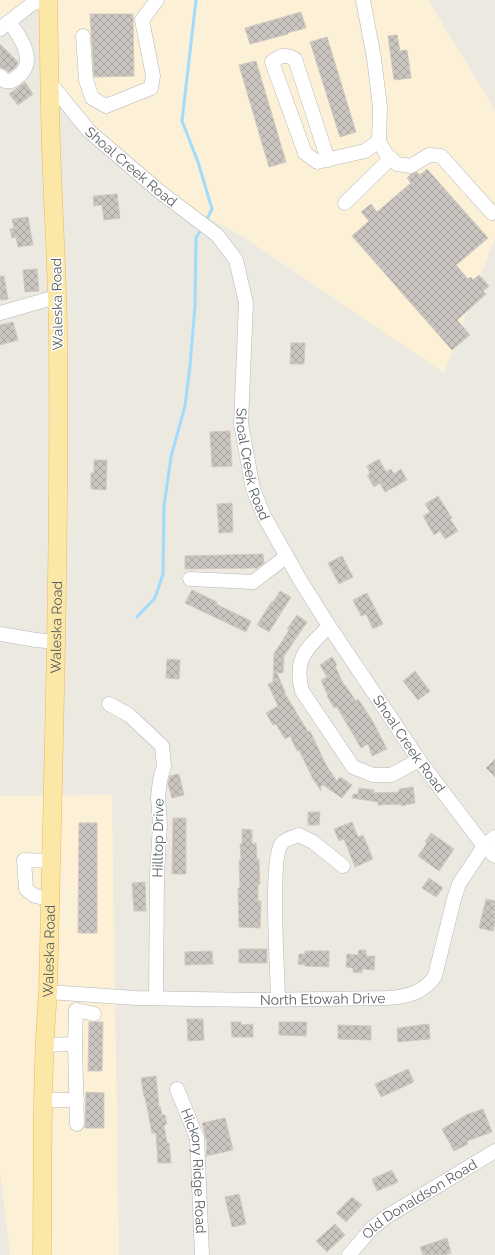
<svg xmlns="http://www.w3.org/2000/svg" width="495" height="1255" font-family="Raleway,sans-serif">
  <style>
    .commercial { fill: #fcf0d6 }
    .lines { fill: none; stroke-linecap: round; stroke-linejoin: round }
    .stream { stroke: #a1dcfc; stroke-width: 3 }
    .building { fill: url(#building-cross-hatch); stroke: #d1cac0 }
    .minor-casing { stroke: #b4b7bb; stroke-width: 15 }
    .major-casing { stroke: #edb85a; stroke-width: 19 }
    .minor { stroke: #fff; stroke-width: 14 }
    .major { stroke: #fce8a6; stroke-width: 18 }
    .labels { text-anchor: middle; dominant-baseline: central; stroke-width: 3; stroke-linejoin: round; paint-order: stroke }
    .street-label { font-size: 14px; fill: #5a5e62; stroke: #fff }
  </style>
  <defs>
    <pattern id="building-cross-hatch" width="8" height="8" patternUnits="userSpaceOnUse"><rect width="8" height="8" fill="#cac5c0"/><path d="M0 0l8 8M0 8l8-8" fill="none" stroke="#a7a39f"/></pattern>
  </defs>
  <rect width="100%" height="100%" fill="#ece9e1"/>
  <!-- commercial -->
  <path class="commercial" d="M0 0H48L0 18Z
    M54 0H428L495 110V238L444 373 242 236 135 179 54 86Z
    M112 795 119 1255H10L0 1169V796Z"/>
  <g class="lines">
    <!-- stream -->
    <path class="stream" d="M196 0 182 121 198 162 212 209 206 221
      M137 617 155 598 163 574 164 506 171 457 185 406 190 366 195 306 196 238 202 228"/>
  </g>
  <!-- building -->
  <path class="building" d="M301 12 306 28 287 33 288 34 250 44 245 28Z
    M90 14H133L134 76 94 77Z
    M397 35 400 51 407 50 411 78 394 80 388 36Z
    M327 37 356 132 340 137 310 42Z
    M0 44 18 62 15 68 9 72 3 68H0Z
    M256 61 286 162 269 167 239 65Z
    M25 82 33 94 18 105 9 94Z
    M427 169 488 238 456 265 468 279 471 277 473 280 479 275 489 286 483 291 486 294 457 320 470 335 452 350 352 236 369 221 361 212 371 204 377 212 411 183 407 178 411 174 417 172 420 175Z
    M117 194 120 218 104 220 102 205 94 206 93 196Z
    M28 217 33 245 18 247 16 237 12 238 10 229 14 228 12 219Z
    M37 269 39 291 25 292 23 270Z
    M0 276H4L8 299 0 300Z
    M13 322 18 340 0 345V325Z
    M291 343H305L304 364H290Z
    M230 431 232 466 212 467 210 432Z
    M379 459 386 472 391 469 394 474 401 469 407 480 385 492 380 483 374 487 367 475 370 473 367 466Z
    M94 460H107L106 490 91 489V473H94Z
    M438 496 452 518 450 519 458 531 445 539 440 531 434 535 423 516 430 512 425 504Z
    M232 503 233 532 219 533 217 504Z
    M263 554 264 563 257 568 185 569V556Z
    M342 556 353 577 339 584 328 563Z
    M192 590 217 602 216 604 251 621 246 632 185 603Z
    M280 591 291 597 269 632 257 625 272 601 273 602Z
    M367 593 383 624 373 629 366 614 361 616 353 600Z
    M297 615 307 622 284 656 283 673H277L285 692H284L308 732 310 731 326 765 337 781 340 777 352 785 342 798 323 785 321 786V791L313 779 299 750 297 751 290 736 285 739 276 724 273 725 266 713 278 706 268 684 273 682 274 654 289 630 287 629Z
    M332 657 337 665 335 666 344 685H345L356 701 358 699 372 720 387 749 372 756 368 744 361 748 337 707 334 708 327 696H328L321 680 327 677 320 665Z
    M167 659 180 660 179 679 166 678Z
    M415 671 430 691 418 700 403 681Z
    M495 759V777L486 768Z
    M179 774 184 795 172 798 168 784 170 776Z
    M413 787 415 803 401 806V804L378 805V802L352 798 353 794H358L359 788 374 790V793L399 792V789Z
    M308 812H320L319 825H308Z
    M173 818H186V874H172Z
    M352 822 358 837 363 835 373 859 355 867 344 839 339 841 334 829Z
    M79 823H97V933H78Z
    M242 829 252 830V844L256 843 257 859H259L260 884H258V901H261L260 928 239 927 238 888H240L239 860H241L240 844H242Z
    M431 833 454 849 439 871 418 856 427 843 425 842Z
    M429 878 443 888 436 897 422 888Z
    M145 882 146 911H134L132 883Z
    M486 899 495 901V922L493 931 479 928Z
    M239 949H267V963H239Z
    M359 950H366V956H375L374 970 362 969V973L353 972V968L346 967 347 954 358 955Z
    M212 951 213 964 185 965V952Z
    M305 951H329V967L305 966V965L298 964 299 954H305Z
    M187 1019H203L204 1040 188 1041Z
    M89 1022H103L102 1071H88Z
    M231 1022H241V1025L253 1024V1037H232Z
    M279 1022H307L306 1036 279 1035Z
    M429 1024 430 1039 398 1042 397 1028Z
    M338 1025 371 1026V1040L338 1039Z
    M408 1069 414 1082 381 1097 375 1084Z
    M156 1076 159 1107 160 1106 162 1115H165L167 1124 164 1125 167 1143H169L171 1163H158L156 1133H152L145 1097H144L141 1078Z
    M86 1092 104 1093V1128H85Z
    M483 1109 492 1132 467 1141 468 1144 454 1151 442 1129 466 1115Z
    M225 1118 233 1150 206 1156 207 1143 202 1123Z
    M392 1170 398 1182 377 1191 372 1179Z
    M239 1194 246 1224 232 1227 225 1197Z
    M352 1197 362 1205 346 1222 336 1213Z
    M335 1224 345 1235 327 1252 316 1241Z
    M447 1238 451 1253 444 1255H423L420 1247Z"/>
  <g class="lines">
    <defs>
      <g id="minor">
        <path d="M363 0 374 58 380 107 379 141 386 154 397 164 411 166 429 155 441 156 492 213"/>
        <path d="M0 29 33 3 42 0"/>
        <path d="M83 36 86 80 92 98 106 106 151 88 153 76 142 20 157 0"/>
        <path d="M0 76 5 81H12C15 78 19 76 22 73 35 57 19 35 9 22"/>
        <path id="s1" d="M50 83 89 131 159 191 217 235 236 260 246 303 241 424 253 489 264 516 300 580 329 626 419 760 484 846 495 856"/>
        <path d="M328 160 295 59C286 54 280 55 272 62L305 153 317 162 365 151 379 141"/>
        <path d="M345 203 391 158"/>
        <path d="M0 313 56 297"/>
        <path d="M190 579 253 582 287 556"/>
        <path d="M329 626C308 648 293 657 302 691L353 767 373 775H391L419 760"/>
        <path d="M0 634 36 640 56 642"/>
        <path d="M109 704 129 715 162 746 164 766 160 780 158 797 160 825 157 874 156 998"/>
        <path d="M50 899 35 896 26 889 24 860 51 861"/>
        <path id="s2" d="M48 992 136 998 257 1000 387 998C406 997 424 993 435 976L454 899 459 884 484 846 495 837"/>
        <path d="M278 999C278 974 269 857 282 843 285 839 294 837 299 835L313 842 343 866"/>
        <path d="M75 1044 76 1010 94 1014"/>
        <path d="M45 1045 75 1044 77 1124"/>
        <path id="s3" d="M177 1089 197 1138 202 1255"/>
        <path d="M43 1100H77"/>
        <path id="s4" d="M349 1255 372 1228 386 1217 495 1151"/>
      </g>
      <g id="major">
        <path id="s5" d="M42 1255C43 1167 41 1079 48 992 53 773 60 553 58 334 57 257 51 181 50 105 49 70 49 35 48 0"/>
      </g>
    </defs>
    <!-- minor casing -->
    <use href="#minor" class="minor-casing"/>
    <!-- major casing -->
    <use href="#major" class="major-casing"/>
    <!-- minor -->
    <use href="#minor" class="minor"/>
    <!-- major -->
    <use href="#major" class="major"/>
  </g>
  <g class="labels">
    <!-- street labels -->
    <g class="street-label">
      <text stroke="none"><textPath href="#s1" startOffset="117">Shoal Creek Road</textPath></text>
      <text transform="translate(57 304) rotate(-91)">Waleska Road</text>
      <text stroke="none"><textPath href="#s1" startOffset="465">Shoal Creek Road</textPath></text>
      <text stroke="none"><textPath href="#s5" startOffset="628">Waleska Road</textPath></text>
      <text stroke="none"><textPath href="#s1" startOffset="789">Shoal Creek Road</textPath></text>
      <text transform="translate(158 838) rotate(-89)">Hilltop Drive</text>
      <text stroke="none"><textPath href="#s5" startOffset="304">Waleska Road</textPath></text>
      <text stroke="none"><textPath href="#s2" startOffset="275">North Etowah Drive</textPath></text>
      <text stroke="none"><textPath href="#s3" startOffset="85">Hickory Ridge Road</textPath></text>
      <text stroke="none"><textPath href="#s4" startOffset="91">Old Donaldson Road</textPath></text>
    </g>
  </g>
</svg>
